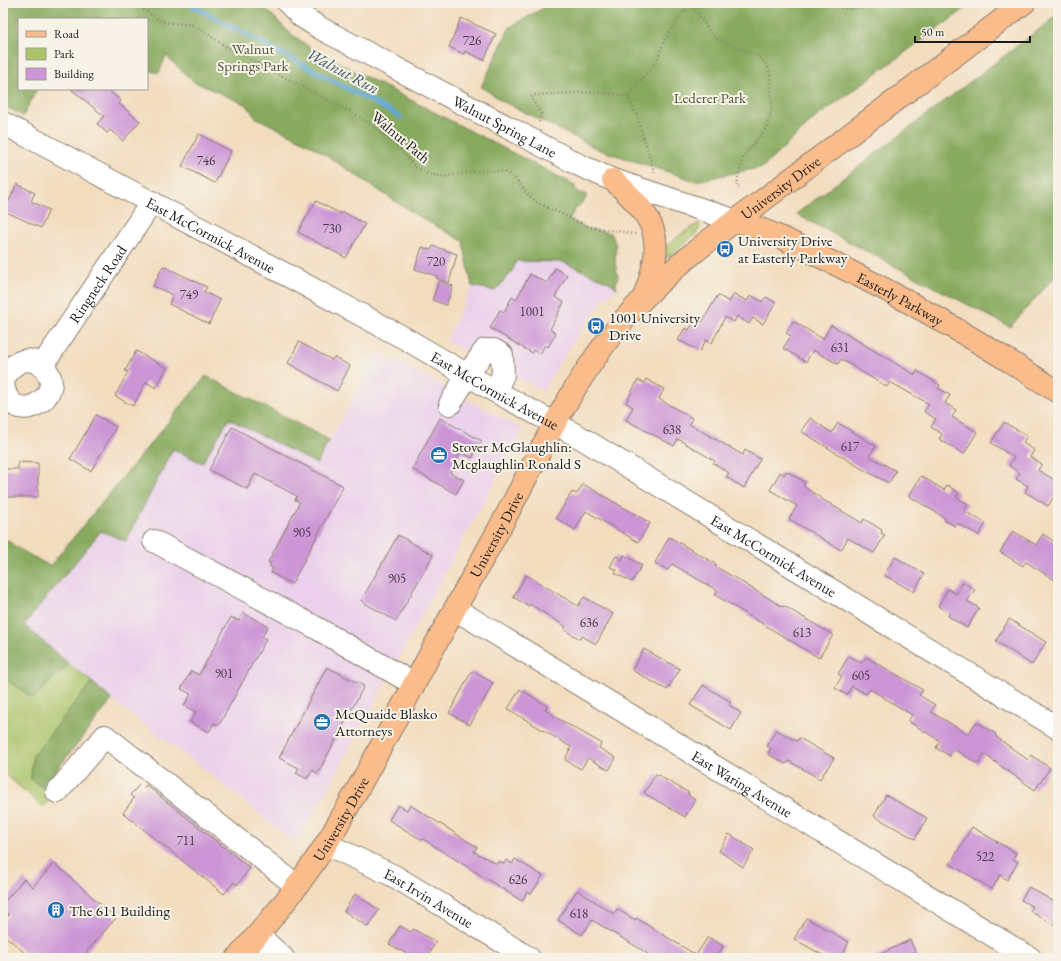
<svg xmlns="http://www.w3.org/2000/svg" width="1061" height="961" font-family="'EB Garamond',serif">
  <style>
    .built { fill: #ebd1eb }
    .green { fill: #abc46a; stroke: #647043 }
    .forest { fill: #88aa5e; stroke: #52633d }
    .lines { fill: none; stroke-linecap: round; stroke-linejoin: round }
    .stream { stroke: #62a8d8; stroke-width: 4.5 }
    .building { fill: #cc96d6 }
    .minor-casing { stroke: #887c6e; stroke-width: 24 }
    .major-casing { stroke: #887c6e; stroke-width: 24 }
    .path { stroke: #887c6e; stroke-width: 2.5; stroke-dasharray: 1 3; stroke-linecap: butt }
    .minor { stroke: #fff; stroke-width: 22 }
    .major { stroke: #fabc8b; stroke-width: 22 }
    .labels { text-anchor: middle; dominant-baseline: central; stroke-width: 4; stroke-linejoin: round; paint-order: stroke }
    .number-label { font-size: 13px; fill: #483a4a }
    .park-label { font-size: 15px; fill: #4e5737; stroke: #f7f3e8 }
    .street-label { font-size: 15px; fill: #1c1c1c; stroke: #f7f3e8 }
    .poi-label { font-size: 15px; fill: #1c1c1c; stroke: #f7f3e8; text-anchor: start }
    .water-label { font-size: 16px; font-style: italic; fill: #385467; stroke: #f7f3e8 }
  </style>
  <rect width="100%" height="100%" fill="#f7f3e8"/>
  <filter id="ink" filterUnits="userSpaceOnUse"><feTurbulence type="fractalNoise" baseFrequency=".025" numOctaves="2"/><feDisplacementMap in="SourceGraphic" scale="8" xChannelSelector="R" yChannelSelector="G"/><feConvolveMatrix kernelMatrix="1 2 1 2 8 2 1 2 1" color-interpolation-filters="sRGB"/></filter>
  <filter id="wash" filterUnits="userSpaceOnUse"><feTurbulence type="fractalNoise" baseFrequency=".012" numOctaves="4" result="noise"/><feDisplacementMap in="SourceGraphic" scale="16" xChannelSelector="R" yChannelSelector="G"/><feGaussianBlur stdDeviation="0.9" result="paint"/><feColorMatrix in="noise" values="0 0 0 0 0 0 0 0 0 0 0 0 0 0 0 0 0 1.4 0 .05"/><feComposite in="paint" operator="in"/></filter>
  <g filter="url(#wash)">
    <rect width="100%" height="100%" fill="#f3ddbf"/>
    <!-- built -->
    <path class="built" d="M516 261 563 262 611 283 617 289 603 299 563 357 543 391 446 341 472 286 495 291 512 272Z
      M378 352 523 429 322 799 294 843 212 775 112 700 24 625 102 531 126 541 173 449 202 463 228 419 317 464Z"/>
    <!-- green -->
    <path class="green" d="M699 223 700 227 697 233 664 260 660 252 681 234Z
      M69 664 92 682 33 756 31 779 53 796 43 807 3 772V677L33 698Z"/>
    <!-- forest -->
    <path class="forest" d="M3 3H260L289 32 312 49 575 185V189L580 193 586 194V199L576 208 569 220 589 229 611 233 616 245 615 263 618 277 616 282 617 289 611 283 563 262 516 261 512 272 495 291 472 286 463 241 416 215 309 144 255 117 247 105 194 82 166 56 159 73 147 70V19H19V89H37L23 116 3 105V43L6 38 3 36Z
      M552 3H973L815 118 763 167 696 181 600 150 504 102 481 87 510 27Z
      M1058 15V273L1010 327 796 214Z
      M206 376 329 440 317 464 229 419 202 463 173 449 126 541 101 531 24 625 69 664 33 698 3 677V537L19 549 50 566Z
      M92 682 112 700 43 787 31 779 33 756Z"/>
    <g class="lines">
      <!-- stream -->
      <path class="stream" d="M187 3 401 117"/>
    </g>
    <g id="blocks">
      <!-- building -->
      <path class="building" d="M461 18 496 34 484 60 465 51 464 54 449 47Z
        M71 89H107L121 101 119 104 140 121 123 141 110 130 107 133 97 124 104 116Z
        M199 134 231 151 215 183 182 166Z
        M17 184 35 193 31 201 49 210 41 228 4 211Z
        M316 201 341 214 343 212 365 224 346 258 298 232Z
        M433 246 457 254 449 283 436 278 437 276 415 269 422 247 431 250Z
        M163 266 207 287 204 292 220 300 209 324 169 304 173 295 153 286Z
        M555 268 567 275 555 297 564 302 550 329 556 333 548 347 545 345 540 354 533 350 532 353 490 328 500 310 504 312 512 297 516 300 530 274 547 283Z
        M439 281 453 286 446 305 432 300Z
        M734 294 747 301 751 295 762 302 766 297 776 303 763 324 753 318 749 324 737 316 734 322 725 317 712 343 706 340 700 351 678 340 685 328 689 330 696 318 702 322 718 295 729 302Z
        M793 321 823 339 831 325 915 375 917 371 940 385 938 388 950 395 945 403 956 410 952 417 977 432 964 454 939 439 942 434 931 427 936 419 924 412 929 404 890 382 887 387 841 359 838 364 813 350 806 362 783 348 791 336 786 333Z
        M299 342 332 360 334 357 350 366 337 391 288 363Z
        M136 351 167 368 156 388 146 382 133 406 115 396 128 372 125 371Z
        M646 379 664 389 659 399 692 418 689 424 743 455 745 450 760 459 744 488 726 477 729 473 713 463 715 461 678 439 674 446 626 420 633 407 626 403 638 380 644 383Z
        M96 415 116 427 91 471 70 459Z
        M440 418 482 441 472 458 461 452 450 473 464 480 456 494 412 469Z
        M810 418 832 433 838 423 876 446 869 456 896 471 889 483 862 469 801 431Z
        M1004 422 1027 436 1023 443 1034 450 1030 457 1042 464 1038 470 1058 482V490L1048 506 1025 492 1028 486 1016 479 1020 473 1009 466 1014 457 991 443Z
        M232 427 343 486 292 584 271 573 273 568 269 566 271 563 268 562 300 502 295 500 297 496 255 474 247 489 209 470Z
        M18 462 38 463V497H3V469H18Z
        M786 471 805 482 803 486 825 501 862 523 864 519 882 530 881 533 885 535 874 553 848 538 841 550 789 519 797 506 770 490 780 472 784 475Z
        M921 476 944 490 947 485 959 493 956 497 968 504 964 511 986 523 979 535 957 523 955 526 944 520 945 518 909 496Z
        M583 484 650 523 638 542 586 511 575 530 556 518 572 492 577 494Z
        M1013 531 1036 545 1043 534 1058 544V582L1026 562 1023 566 1000 552Z
        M398 535 433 555 396 621 361 601Z
        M669 537 716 564 715 566 783 607 784 606 833 635 819 658 715 595 718 591 672 564 668 570 655 563Z
        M624 555 642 565 632 582 615 573 617 570 610 567 616 556 622 560Z
        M895 557 924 574 914 592 884 575Z
        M526 575 578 606 584 597 613 614 596 644 582 636 580 639 564 630 566 627 530 604 529 606 513 597Z
        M963 582 975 590 967 601 979 608 967 628 948 616 950 613 938 606 948 589 956 594Z
        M243 613 268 626 262 637 266 639 219 725 214 723 209 732 190 722 196 712 184 706 191 694 181 689 191 671 199 675 231 617 239 621Z
        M1009 619 1046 642 1032 665 996 641Z
        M644 649 680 669 667 690 632 670Z
        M849 656 862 663 866 657 923 690 919 695 935 705 931 712 968 734 976 722 996 734 995 736 1028 760 1031 755 1050 768 1035 790 984 754 978 764 954 749 950 756 936 748 940 741 908 721 912 715 870 689 866 694 852 686 847 695 835 688 842 676 838 674Z
        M327 667 364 686 318 773 312 770 307 779 296 773 299 768 279 758Z
        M472 671 493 683 470 725 449 713Z
        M703 685 731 702 729 705 741 713 731 730 690 705Z
        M520 689 547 706 545 709 557 718 601 743 599 748 616 758 609 770 588 758 581 769 565 760 571 747 508 709Z
        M776 730 797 741 799 738 834 758 820 779 789 761 786 764 768 754 771 748 767 746Z
        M656 774 689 793 688 795 695 800 685 817 644 793Z
        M139 785 143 789 146 785 250 868 237 885 234 882 224 894 123 813 134 798 130 795Z
        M886 795 927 818 915 839 874 816Z
        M398 805 407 810 410 805 477 847 474 852 497 864 499 861 504 864 506 860 512 864 515 859 543 876 531 894 527 892 522 901 423 839 422 840 389 820Z
        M972 827 1016 853 1013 859 1018 862 1007 880 1000 875 992 889 950 864Z
        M729 834 754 850 743 867 719 851Z
        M54 863 116 918 81 958H31L3 934V922L9 915 3 909V903L24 879 33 887Z
        M1029 887 1058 904V916L1053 925 1030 911 1033 907 1021 900Z
        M577 890 614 914 617 909 635 920 636 918 696 955 708 937 723 946 716 958H644L647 953 592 920 582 935 558 920Z
        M355 894 379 910 368 927 344 911Z
        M806 918 849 942 841 958H828L794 939Z
        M400 926 411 932 413 929 436 942 427 958H405L407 954 389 944Z
        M910 940 918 958H872Z"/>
    </g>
  </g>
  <g filter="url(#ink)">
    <use href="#blocks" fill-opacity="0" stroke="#887c6e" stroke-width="1"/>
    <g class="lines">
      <defs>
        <g id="minor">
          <path id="s1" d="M288 3 301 16 320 28 579 165 613 180 736 221"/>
          <path id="s2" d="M3 123 406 339 500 394 578 436 1058 728"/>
          <path id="s3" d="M42 366 152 202"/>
          <path d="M3 383C7 366 26 352 42 366 74 394 9 434 3 383"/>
          <path d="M450 404 468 374 485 350H494L502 355 503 375 495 391"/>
          <path d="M154 541 313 626 414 684"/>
          <path id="s4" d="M455 609 1030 958"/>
          <path d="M57 792 105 736 297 886"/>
          <path id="s5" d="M326 844 394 876 529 958"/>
          <path d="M258 935 283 958"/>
        </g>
        <g id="major">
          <path d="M613 180C656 219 666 237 645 294"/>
          <path id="s6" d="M736 221C772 231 805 249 839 266 915 303 987 346 1058 392"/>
          <path id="s7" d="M237 958C270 922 300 885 326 844 359 790 388 733 418 677 446 624 476 571 505 518 538 456 567 393 610 337 651 283 704 243 758 204L1024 3"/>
        </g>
      </defs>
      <!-- minor casing -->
      <use href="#minor" class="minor-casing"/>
      <!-- major casing -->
      <use href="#major" class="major-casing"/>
      <!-- path -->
      <path class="path" d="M133 3 163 22 192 25 202 30 225 46 356 115 376 128 396 144 414 166 428 174 444 177 474 171H503L514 177 529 196 540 204 589 227 636 234
        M793 3 827 5 851 9 864 6 868 3
        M689 5 695 9 711 34 717 39 758 56 767 65 770 73 772 109 766 128 743 157 737 183 739 189
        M628 96 656 62 666 37 690 3
        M628 96 637 116 655 174
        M539 122 541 114 531 98 534 95 594 92 628 96"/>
      <!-- minor -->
      <use href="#minor" class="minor"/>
      <!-- major -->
      <use href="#major" class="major"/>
    </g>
  </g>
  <!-- icons -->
  <defs>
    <symbol id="bus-disc" viewBox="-11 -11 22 22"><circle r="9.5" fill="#1f6fb2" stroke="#f7f3e8"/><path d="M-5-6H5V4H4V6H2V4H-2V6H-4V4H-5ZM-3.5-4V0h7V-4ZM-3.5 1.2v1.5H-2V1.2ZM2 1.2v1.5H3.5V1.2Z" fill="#fff"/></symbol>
    <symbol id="office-disc" viewBox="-11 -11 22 22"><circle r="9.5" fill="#1f6fb2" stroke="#f7f3e8"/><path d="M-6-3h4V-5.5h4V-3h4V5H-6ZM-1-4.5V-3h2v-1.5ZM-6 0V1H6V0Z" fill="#fff"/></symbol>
    <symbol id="building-disc" viewBox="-11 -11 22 22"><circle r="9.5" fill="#1f6fb2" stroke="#f7f3e8"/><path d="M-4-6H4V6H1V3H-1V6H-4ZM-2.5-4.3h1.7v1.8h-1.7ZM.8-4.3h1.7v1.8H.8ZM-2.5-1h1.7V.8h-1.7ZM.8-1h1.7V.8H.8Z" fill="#fff"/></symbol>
  </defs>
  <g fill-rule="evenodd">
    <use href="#bus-disc" x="715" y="239" width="20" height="20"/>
    <use href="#bus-disc" x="586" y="316" width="20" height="20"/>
    <use href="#office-disc" x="429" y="445" width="20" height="20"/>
    <use href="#office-disc" x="312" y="712" width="20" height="20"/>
    <use href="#building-disc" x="46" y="900" width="20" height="20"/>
  </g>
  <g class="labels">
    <!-- number labels -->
    <g class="number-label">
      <text x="472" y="40">726</text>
      <text x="206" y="160">746</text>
      <text x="332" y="228">730</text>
      <text x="436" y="261">720</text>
      <text x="189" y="294">749</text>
      <text x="532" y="311">1001</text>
      <text x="840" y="347">631</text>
      <text x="672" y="429">638</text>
      <text x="850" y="446">617</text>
      <text x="302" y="532">905</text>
      <text x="397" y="578">905</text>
      <text x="589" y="622">636</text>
      <text x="802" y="632">613</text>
      <text x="224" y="673">901</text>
      <text x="861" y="675">605</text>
      <text x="186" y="840">711</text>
      <text x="985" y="856">522</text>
      <text x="518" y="879">626</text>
      <text x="579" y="913">618</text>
    </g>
    <!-- park labels -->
    <g class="park-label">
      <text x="253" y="48">Walnut<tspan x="253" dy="17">Springs Park</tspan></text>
      <text x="710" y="97">Lederer Park</text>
    </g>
    <!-- street labels -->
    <g class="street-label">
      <text stroke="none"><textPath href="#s1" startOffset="250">Walnut Spring Lane</textPath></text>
      <text transform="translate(401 137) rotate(40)">Walnut Path</text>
      <text stroke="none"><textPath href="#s7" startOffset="954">University Drive</textPath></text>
      <text stroke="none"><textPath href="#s2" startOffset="236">East McCormick Avenue</textPath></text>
      <text stroke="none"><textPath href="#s3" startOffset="99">Ringneck Road</textPath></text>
      <text stroke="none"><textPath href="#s6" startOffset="182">Easterly Parkway</textPath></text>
      <text stroke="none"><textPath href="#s2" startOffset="560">East McCormick Avenue</textPath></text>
      <text stroke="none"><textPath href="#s7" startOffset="498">University Drive</textPath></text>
      <text stroke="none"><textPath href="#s2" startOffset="884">East McCormick Avenue</textPath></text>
      <text stroke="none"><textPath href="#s4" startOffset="336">East Waring Avenue</textPath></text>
      <text stroke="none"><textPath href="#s7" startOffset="174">University Drive</textPath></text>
      <text stroke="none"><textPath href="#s5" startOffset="116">East Irvin Avenue</textPath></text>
    </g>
    <!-- poi labels -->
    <g class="poi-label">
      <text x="738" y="240">University Drive<tspan x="738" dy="17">at Easterly Parkway</tspan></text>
      <text x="609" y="317">1001 University<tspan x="609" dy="17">Drive</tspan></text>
      <text x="452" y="446">Stover McGlaughlin:<tspan x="452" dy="17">Mcglaughlin Ronald S</tspan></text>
      <text x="335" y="713">McQuaide Blasko<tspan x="335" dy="17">Attorneys</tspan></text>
      <text x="69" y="910">The 611 Building</text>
    </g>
    <!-- water labels -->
    <g class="water-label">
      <text transform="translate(343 71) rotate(28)">Walnut Run</text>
    </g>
  </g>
  <!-- margin -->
  <rect width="1061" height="961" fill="none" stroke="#f7f3e8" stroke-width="16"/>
  <!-- legend -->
  <rect x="18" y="18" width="130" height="72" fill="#f7f3e8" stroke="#9f9d96"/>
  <rect x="26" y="31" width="20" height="6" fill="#fabc8b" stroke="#9f9d96"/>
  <text x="54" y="38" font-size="12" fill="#1c1c1c">Road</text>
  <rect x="26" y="48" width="20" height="12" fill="#abc46a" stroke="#9f9d96"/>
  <text x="54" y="58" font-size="12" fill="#1c1c1c">Park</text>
  <rect x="26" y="68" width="20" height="12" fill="#cc96d6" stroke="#9f9d96"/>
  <text x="54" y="78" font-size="12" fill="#1c1c1c">Building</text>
  <!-- scale -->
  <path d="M915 36v6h115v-6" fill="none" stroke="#1c1c1c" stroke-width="2"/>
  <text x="921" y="36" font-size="12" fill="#1c1c1c" stroke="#f7f3e8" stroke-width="3" paint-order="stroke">50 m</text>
</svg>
